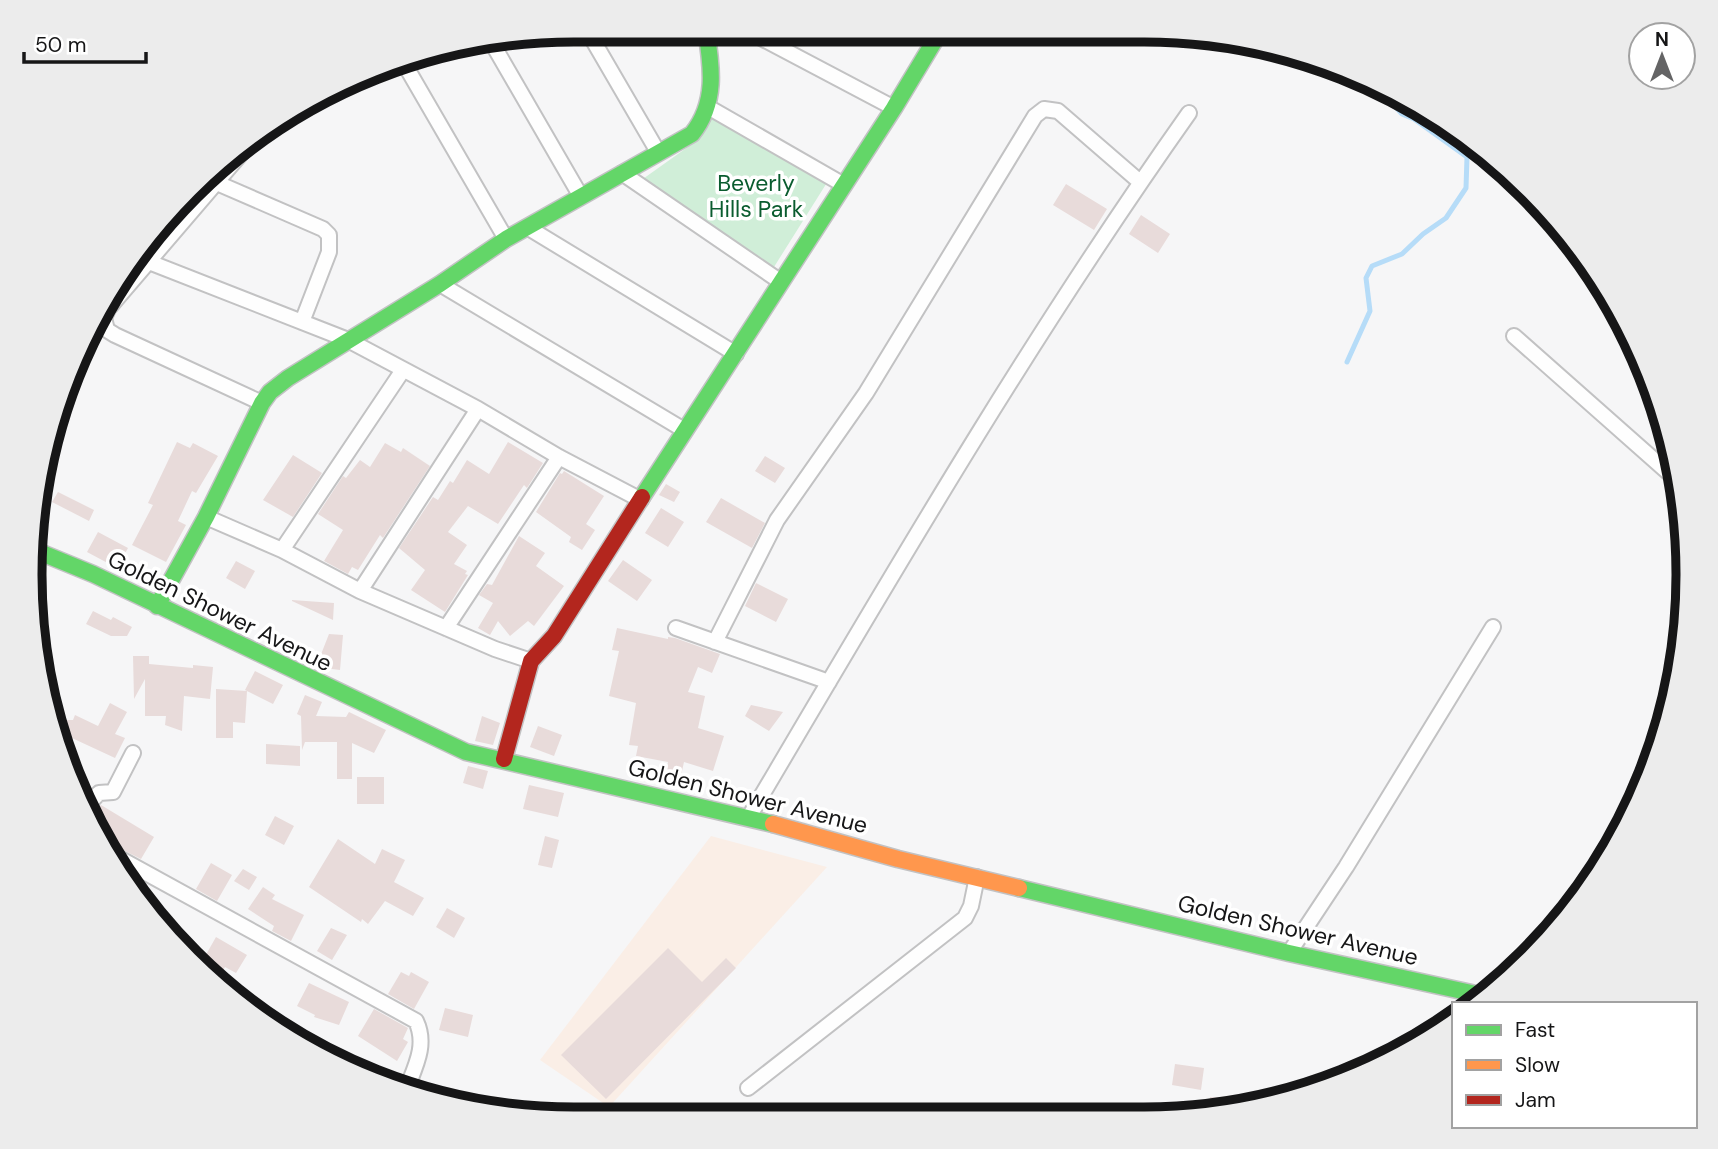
<svg xmlns="http://www.w3.org/2000/svg" width="1718" height="1149" font-family="'DM Sans',sans-serif">
  <style>
    .industrial { fill: #faeee6 }
    .green { fill: #d0eed8 }
    .lines { fill: none; stroke-linecap: round; stroke-linejoin: round }
    .stream { stroke: #b6dcf8; stroke-width: 5 }
    .building { fill: #e8dbda }
    .street-casing { stroke: #c2c2c3; stroke-width: 18 }
    .fast-casing { stroke: #c2c2c3; stroke-width: 19 }
    .slow-casing { stroke: #c2c2c3; stroke-width: 19 }
    .jam-casing { stroke: #c2c2c3; stroke-width: 19 }
    .street { stroke: #fefefe; stroke-width: 14 }
    .fast { stroke: #63d668; stroke-width: 16 }
    .slow { stroke: #ff974d; stroke-width: 16 }
    .jam { stroke: #b3261e; stroke-width: 16 }
    .labels { text-anchor: middle; dominant-baseline: central; stroke-width: 7; stroke-linejoin: round; paint-order: stroke }
    .park-label { font-size: 23px; fill: #0a5c2f; stroke: #fff }
    .street-label { font-size: 23px; fill: #161617; stroke: #fff }
    .rim { fill: none; stroke: #161617; stroke-width: 9 }
  </style>
  <rect width="100%" height="100%" fill="#f6f6f7"/>
  <!-- industrial -->
  <path class="industrial" d="M711 836 827 867 609 1107 540 1060Z"/>
  <!-- green -->
  <path class="green" d="M708 113 828 181 774 267 640 181 699 139Z"/>
  <g class="lines">
    <!-- stream -->
    <path class="stream" d="M1347 362 1370 311 1366 278 1372 266 1402 254 1423 234 1446 218 1466 188 1467 157 1414 119 1402 114 1374 83"/>
  </g>
  <!-- building -->
  <path class="building" d="M1066 184 1107 209 1094 230 1053 205Z
    M1141 215 1170 234 1158 253 1129 234Z
    M177 442 190 448 193 443 218 456 196 493 192 491 178 521 186 525 166 562 132 545 153 505 148 503Z
    M508 442 543 463 527 488 524 485 498 524 468 506 448 532 467 545 454 564 467 571 465 574 468 575 445 612 411 590 425 570 399 548 433 497 438 500 450 481 453 483 467 460 489 474Z
    M385 443 401 452 403 448 430 466 383 538 380 535 358 570 352 567 348 574 324 561 343 530 318 514 343 476 346 478 360 460 370 467Z
    M293 455 322 473 293 517 263 500Z
    M765 456 785 468 775 483 755 471Z
    M564 471 604 496 586 524 595 530 582 550 569 542 571 537 536 512 560 473 562 474Z
    M666 484 680 492 674 502 659 495Z
    M58 492 94 510 89 521 52 502Z
    M721 498 765 523 752 548 706 522Z
    M661 508 684 522 668 547 645 533Z
    M98 532 128 548 117 568 87 552Z
    M519 536 545 553 536 566 564 586 534 626 528 621 510 636 498 621 490 635 478 628 493 603 479 595 487 584 492 585Z
    M623 560 652 580 637 601 608 581Z
    M236 561 255 571 245 589 226 578Z
    M756 583 788 599 776 622 745 606Z
    M292 600 334 603 333 620 292 601Z
    M93 611 111 620 113 617 132 627 127 636H111L86 624Z
    M617 628 668 639V637L675 638 720 654 712 673 698 667 688 692 705 696 698 728 724 736 713 771 684 762 680 780 665 777 668 762 636 756 638 746 629 745 636 703 609 696 619 651 612 650Z
    M329 634 343 635 340 670 316 667Z
    M133 656H149V664L193 668V665L213 667 210 699 184 696 182 731 165 725 166 716H145V679L134 699Z
    M255 671 283 685 273 704 245 690Z
    M216 689 247 691 245 723 233 722V738H216Z
    M305 695 322 702 316 716 346 717 349 712 386 730 374 753 352 743V779H337V742H305L302 750 301 716 297 714Z
    M110 703 127 712 115 734 125 738 115 758 59 732 55 720H73L75 715 98 726Z
    M751 705 783 712 769 731 745 716Z
    M482 716 500 723 493 745 475 741Z
    M538 726 562 735 554 756 530 747Z
    M266 744 300 746V766L266 764Z
    M468 766 488 771 483 789 463 783Z
    M357 777H384V804H357Z
    M529 785 564 793 558 817 523 809Z
    M101 805 154 837 141 859 99 838 91 815Z
    M275 816 294 826 284 845 265 835Z
    M545 836 559 840 552 868 538 865Z
    M338 839 375 864 382 849 405 860 394 882 424 898 413 916 385 901 368 924 362 919 361 922 309 887Z
    M211 863 232 875 217 901 196 889Z
    M243 869 257 877 249 890 234 881Z
    M263 887 275 895 272 899 304 915 291 941 272 931 274 926 248 909Z
    M447 908 465 918 454 938 436 927Z
    M331 928 347 935 332 960 317 951Z
    M216 937 247 955 236 973 225 967 218 980 199 967Z
    M668 948 702 982 726 958 736 968 606 1099 561 1055Z
    M401 972 409 976 411 972 429 982 414 1009 388 994Z
    M309 983 349 1002 339 1025 314 1017 315 1015 297 1006Z
    M445 1008 473 1015 468 1037 439 1030Z
    M374 1009 408 1028 403 1039 408 1042 397 1061 358 1036Z
    M1175 1064 1204 1068 1201 1090 1172 1085Z
    M1210 1097 1237 1098 1236 1110 1209 1113Z"/>
  <g class="lines">
    <defs>
      <path id="street" d="M587 30 658 152
        M746 30 894 108
        M492 43 580 195
        M401 58 506 239
        M708 107 844 185
        M257 135 108 309 104 318 107 330 115 335 262 403
        M622 173 781 282
        M217 183 323 229 329 235V252L302 322
        M527 227 736 354
        M149 262 348 340 478 409 559 457 641 500
        M440 284 684 430
        M1514 336 1679 482
        M206 517 282 550 360 591 495 649 531 661
        M282 550 403 370
        M360 591 478 409
        M446 628 559 457
        M676 628 829 682
        M715 642 777 520 866 393 1035 116 1044 109 1058 111 1140 182
        M87 806 99 793 113 792 133 753
        M749 817C890 578 1029 339 1189 113
        M106 851 416 1021C427 1044 416 1065 407 1088
        M1289 953 1346 867 1493 627
        M748 1088 965 918 971 906 977 877"/>
      <path id="fast" d="M642 497 894 108 941 30
        M32 549 93 574 466 752 773 824
        M157 606 206 517 262 403 270 392 288 378 440 284 506 239 692 134C717 103 712 67 706 30
        M1019 888 1289 953 1485 996"/>
      <path id="slow" d="M773 824 898 859 1019 888"/>
      <path id="jam" d="M504 759 531 661 554 636 642 497"/>
    </defs>
    <!-- street casing -->
    <use href="#street" class="street-casing"/>
    <!-- fast casing -->
    <use href="#fast" class="fast-casing"/>
    <!-- slow casing -->
    <use href="#slow" class="slow-casing"/>
    <!-- jam casing -->
    <use href="#jam" class="jam-casing"/>
    <!-- street -->
    <use href="#street" class="street"/>
    <!-- fast -->
    <use href="#fast" class="fast"/>
    <!-- slow -->
    <use href="#slow" class="slow"/>
    <!-- jam -->
    <use href="#jam" class="jam"/>
  </g>
  <g class="labels">
    <!-- park labels -->
    <g class="park-label">
      <text x="756" y="183">Beverly<tspan x="756" dy="26">Hills Park</tspan></text>
    </g>
    <!-- street labels -->
    <g class="street-label">
      <text transform="translate(220 611) rotate(26)">Golden Shower Avenue</text>
      <text transform="translate(748 796) rotate(14)">Golden Shower Avenue</text>
      <text transform="translate(1298 930) rotate(13)">Golden Shower Avenue</text>
    </g>
  </g>
  <!-- crop -->
  <path d="M0 0H1718V1149H0ZM574 42H1144A532 532 0 0 1 1676 574V575A532 532 0 0 1 1144 1107H574A532 532 0 0 1 42 575V574A532 532 0 0 1 574 42Z" fill="#ececec" fill-rule="evenodd"/>
  <path class="rim" d="M574 42H1144A532 532 0 0 1 1676 574V575A532 532 0 0 1 1144 1107H574A532 532 0 0 1 42 575V574A532 532 0 0 1 574 42Z"/>
  <!-- legend -->
  <rect x="1452" y="1002" width="245" height="126" fill="#ffffff" stroke="#a2a2a2" stroke-width="2"/>
  <rect x="1466" y="1025" width="35" height="10" fill="#63d668" stroke="#a2a2a2" stroke-width="2"/>
  <text x="1515" y="1037" font-size="21" fill="#161617">Fast</text>
  <rect x="1466" y="1060" width="35" height="10" fill="#ff974d" stroke="#a2a2a2" stroke-width="2"/>
  <text x="1515" y="1072" font-size="21" fill="#161617">Slow</text>
  <rect x="1466" y="1095" width="35" height="10" fill="#b3261e" stroke="#a2a2a2" stroke-width="2"/>
  <text x="1515" y="1107" font-size="21" fill="#161617">Jam</text>
  <!-- north arrow -->
  <g transform="translate(1662 56)"><circle r="33" fill="#ffffff" stroke="#a2a2a2" stroke-width="2"/>
  <path d="M0-5L12 26L0 18L-12 26Z" fill="#646465"/>
  <text y="-10" font-size="19" font-weight="bold" text-anchor="middle" fill="#161617">N</text>
  </g>
  <!-- scale -->
  <path d="M24 52v10h122v-10" fill="none" stroke="#161617" stroke-width="3.5"/>
  <text x="35" y="52" font-size="21" fill="#161617" stroke="#ffffff" stroke-width="5" paint-order="stroke">50 m</text>
</svg>
